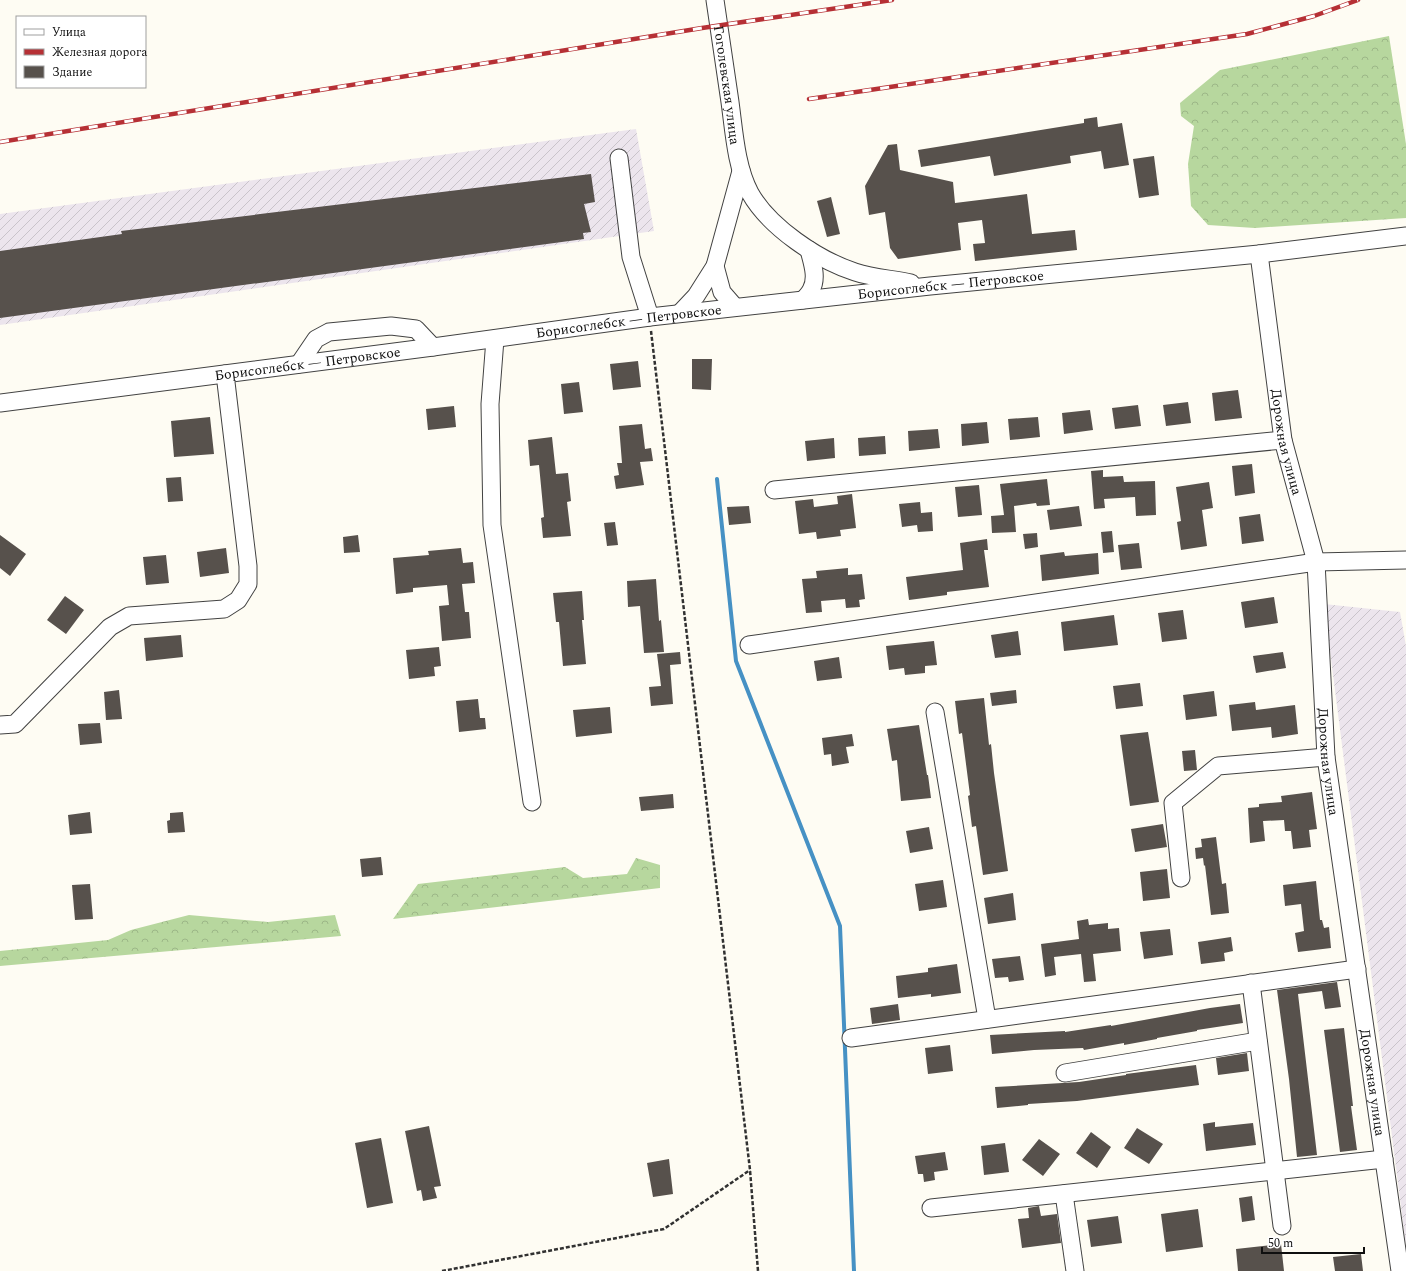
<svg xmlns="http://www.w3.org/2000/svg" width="1406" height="1271" font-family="Spectral,serif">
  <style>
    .industrial { fill: url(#industrial-furrows) }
    .forest { fill: url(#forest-crowns) }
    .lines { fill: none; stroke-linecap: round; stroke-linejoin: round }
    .stream { stroke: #4691c4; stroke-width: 4 }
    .building { fill: #57514c }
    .minor-casing { stroke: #424242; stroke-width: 19 }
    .path { stroke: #313131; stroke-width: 2.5; stroke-dasharray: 4 2; stroke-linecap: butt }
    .minor { stroke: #fff; stroke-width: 17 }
    .rail-casing { stroke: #b63035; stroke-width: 4.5 }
    .rail { stroke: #fff; stroke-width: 3; stroke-dasharray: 9; stroke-linecap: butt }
    .labels { text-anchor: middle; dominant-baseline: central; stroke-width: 4; stroke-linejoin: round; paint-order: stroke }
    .street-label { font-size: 14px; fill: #0f0f0f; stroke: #fff }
  </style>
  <defs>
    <pattern id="industrial-furrows" width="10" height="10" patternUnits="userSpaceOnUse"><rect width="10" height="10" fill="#ece5ed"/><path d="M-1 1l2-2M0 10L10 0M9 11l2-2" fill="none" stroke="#c9c3ca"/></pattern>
    <pattern id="forest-crowns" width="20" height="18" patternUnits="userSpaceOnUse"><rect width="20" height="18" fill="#b7d79e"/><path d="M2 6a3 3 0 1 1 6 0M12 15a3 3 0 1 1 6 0" fill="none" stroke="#9cb787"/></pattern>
  </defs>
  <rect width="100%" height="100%" fill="#fefcf3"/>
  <!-- industrial -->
  <path class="industrial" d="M636 129 654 231 0 325V214Z
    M1324 604 1400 612 1406 646V1246Z"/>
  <!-- forest -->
  <path class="forest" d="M1389 36 1406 144V218L1255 228 1208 225 1191 206 1188 164 1194 126 1181 116 1180 103 1220 70Z
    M636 858 660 865V888L393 919 418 884 565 867 583 878 627 874Z
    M189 915 268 922 335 915 341 936 0 966V951L108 940 131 930Z"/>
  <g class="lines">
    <!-- stream -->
    <path class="stream" d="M717 479 736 661 840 926 854 1271"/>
  </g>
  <!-- building -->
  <path class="building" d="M1097 117 1098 127 1122 123 1129 165 1104 169 1101 151 1070 156 1071 163 994 176 990 156 921 167 918 150 1084 123V119Z
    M897 144 900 170 953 182 955 203 1027 194 1032 234 1075 230 1077 250 975 261 973 244 985 243 982 220 958 223 961 250 898 259 890 248 885 212 869 215 865 186 888 145Z
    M1154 156 1159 195 1139 198 1133 159Z
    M591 174 595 202 584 204 591 232 583 233 584 239 0 318V251L122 234 121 231Z
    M831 197 840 234 827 237 817 201Z
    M692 359H712L711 390 692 389Z
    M638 361 641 387 613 390 610 364Z
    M579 382 583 412 564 414 561 384Z
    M1238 390 1242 418 1215 421 1212 393Z
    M1188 402 1191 423 1166 426 1163 405Z
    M1138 405 1141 426 1115 429 1112 408Z
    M454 406 456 427 428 430 426 409Z
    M1090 410 1093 430 1064 434 1062 413Z
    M210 417 214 454 174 457 171 421Z
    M1038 417 1040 437 1010 440 1008 419Z
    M987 422 989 443 962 446 961 424Z
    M642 424 645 449 651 448 653 461 640 462 644 485 616 489 614 476 619 475 617 463H622L619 426Z
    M938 429 940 448 909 451 908 431Z
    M885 436 886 454 859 456 858 438Z
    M552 437 556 474 568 473 571 501 567 502 571 536 543 538 541 518 544 517 539 465 530 466 528 440Z
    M834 438 835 458 807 461 805 441Z
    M1252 464 1255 493 1235 496 1232 466Z
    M1103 470V477L1123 476 1124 482 1155 481 1156 515 1136 516 1135 497 1104 499 1105 508 1094 509 1091 471Z
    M181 477 183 501 168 502 166 478Z
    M1047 479 1050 505 1037 506 1036 503 1014 506 1016 532 992 533 991 516 1004 515 1000 484Z
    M1209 482 1213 508 1202 510 1207 546 1181 550 1177 522 1181 521 1176 487Z
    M979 485 982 515 958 517 955 487Z
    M852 494 856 528 840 530 841 536 817 539 816 532 799 534 795 501 813 499 814 507 838 504 837 496Z
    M920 502 921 513 932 512 933 531 918 532 917 525 902 527 899 504Z
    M749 506 751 523 729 525 727 507Z
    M1079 506 1082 526 1050 530 1047 510Z
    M1260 514 1264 541 1242 544 1239 517Z
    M615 522 618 545 607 546 604 523Z
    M1112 531 1114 552 1103 553 1101 532Z
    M1037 533 1038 547 1025 549 1023 534Z
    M0 535 26 554 10 576 0 568Z
    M358 535 360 552 344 553 343 537Z
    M987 539 988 550H984L989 587 947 592V595L909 600 906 577 963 570 960 543Z
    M1139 543 1142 568 1121 570 1118 545Z
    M226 548 229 573 200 577 197 552Z
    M461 548 463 563 473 562 475 583 462 584 465 612H469L471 638 442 641 439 606 449 605 447 585 413 588V592L396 594 393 558 429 555 428 551Z
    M1064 552 1065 556 1098 553 1099 574 1042 581 1040 555Z
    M166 555 169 583 146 585 143 557Z
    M848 568V575L862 574 865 599 859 600 860 607 846 608 845 599 821 601 822 612 806 613 802 579 817 578 816 571Z
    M656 579 659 621 661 620 664 652 644 653 640 606 628 607 627 581Z
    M582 591 584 620H582L586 664 563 666 559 622H556L553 593Z
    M65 596 84 610 66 634 47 620Z
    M1274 597 1278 623 1245 628 1241 602Z
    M1183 610 1187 639 1162 642 1158 613Z
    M1114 615 1118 645 1064 651 1061 622Z
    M1018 631 1021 655 995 658 991 635Z
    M181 635 183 657 146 661 144 638Z
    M934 641 937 665 925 666V673L905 675 904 668 889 670 886 646Z
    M439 647 441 666 434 667 435 676 409 679 406 650Z
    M680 652 681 664 670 665 673 704 651 706 649 687 661 686 657 654Z
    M1283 652 1286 668 1256 673 1253 656Z
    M839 657 842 678 817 681 814 661Z
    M1140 683 1143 706 1116 709 1113 686Z
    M119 690 122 719 106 720 104 692Z
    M1016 690 1017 703 992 706 990 693Z
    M1214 691 1217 716 1186 720 1183 695Z
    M984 698 989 745 991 744 994 773 1008 871 983 875 976 826 972 827 968 796 970 795 962 733 959 734 955 701Z
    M478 699 480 718H485L486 729 459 732 456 701Z
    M1255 702 1256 710 1295 705 1298 734 1272 738 1271 727 1232 731 1229 705Z
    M610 707 612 733 576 737 573 710Z
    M100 723 102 743 80 745 78 724Z
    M919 725 927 775H928L931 798 901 801 897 760 892 761 887 729Z
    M1148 732 1159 802 1130 806 1120 735Z
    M852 734 854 746 846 747 849 763 832 766 831 754 824 755 822 738Z
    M1195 750 1197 770 1184 771 1182 751Z
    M1312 792 1317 829 1309 830 1311 847 1293 849 1291 831H1285L1284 820 1263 821 1265 841 1250 843 1248 808 1259 807V804L1282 802 1281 796Z
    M673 794 674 808 641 811 639 797Z
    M90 812 92 833 70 835 68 815Z
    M183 812 185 832 168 833 167 821 170 820V813Z
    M1163 824 1167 847 1135 852 1131 829Z
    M929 827 933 849 910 853 906 831Z
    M1216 837 1222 884 1226 883 1229 913 1211 915 1205 865 1204 866 1203 858 1196 859 1195 848 1202 847 1201 839Z
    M381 857 383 875 362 877 360 859Z
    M1167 869 1170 898 1143 901 1140 872Z
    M943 880 947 907 919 911 915 884Z
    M1316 881 1320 920H1322L1324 928 1329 927 1331 948 1298 952 1295 933 1304 931 1301 904 1285 906 1283 885Z
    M90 884 93 919 75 920 72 885Z
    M1013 893 1016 920 988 924 984 898Z
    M1088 919 1089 925 1108 923V929L1119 928 1121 951 1093 954 1096 981 1084 982 1081 954 1054 957 1056 975 1045 977 1041 944 1079 939 1077 921Z
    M1170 929 1173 955 1144 959 1140 932Z
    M1231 937 1233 951 1224 953 1225 961 1201 964 1198 942Z
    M1020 956 1024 980 1009 982 1008 977 995 978 992 959Z
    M957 964 961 993 931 997V994L898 998 896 976 928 972V968Z
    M1337 982 1341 1007 1325 1009 1322 991 1298 994 1317 1155 1297 1157 1289 1079 1277 990Z
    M898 1004 900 1020 872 1024 870 1008Z
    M1240 1004 1243 1023 1197 1030V1031L1157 1038V1039L1124 1045V1043L1084 1050 1083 1048 1034 1050 992 1054 990 1035 1065 1031V1032L1111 1025V1026L1210 1008Z
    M1344 1028 1353 1106H1351L1357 1150 1340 1152 1324 1030Z
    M950 1045 953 1071 928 1074 925 1048Z
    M1247 1053 1249 1071 1218 1075 1216 1058Z
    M1196 1065 1199 1085 1077 1101 1028 1104V1105L997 1108 995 1087 1079 1082 1126 1075V1074Z
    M1215 1122V1127L1253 1123 1256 1145 1206 1151 1203 1124Z
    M429 1126 441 1186 434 1187 437 1198 423 1201 421 1190 417 1191 405 1131Z
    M1137 1128 1163 1144 1149 1164 1124 1148Z
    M1091 1132 1111 1147 1097 1168 1076 1153Z
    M381 1138 393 1203 367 1208 355 1143Z
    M1039 1139 1060 1154 1043 1176 1022 1160Z
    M1005 1143 1009 1172 984 1175 981 1146Z
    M945 1152 948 1170 934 1172 935 1180 924 1182 923 1174H918L915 1156Z
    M669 1159 673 1194 653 1197 647 1163Z
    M1252 1196 1255 1220 1242 1222 1239 1198Z
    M1039 1206 1041 1216 1057 1214 1061 1243 1022 1248 1018 1219 1029 1218 1028 1208Z
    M1198 1209 1203 1247 1166 1252 1161 1214Z
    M1118 1216 1122 1243 1091 1247 1087 1220Z
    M1281 1244 1284 1271H1238L1236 1249Z
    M1361 1254 1363 1271H1335L1333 1257Z"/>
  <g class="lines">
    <defs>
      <g id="minor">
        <path id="s1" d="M715 0C720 34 725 68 730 102 734 131 736 167 750 193 769 227 818 260 855 272 873 278 893 279 911 283"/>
        <path d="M619 158 631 257 650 317"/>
        <path id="s2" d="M1259 254 1283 440 1316 562 1326 757 1400 1271"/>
        <path d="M715 266 722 292 735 307"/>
        <path d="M803 300C806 297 809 294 811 290 818 278 812 262 809 250"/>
        <path d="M680 313 696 296 715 266 741 171"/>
        <path d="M495 339 490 404 492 525 532 802"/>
        <path d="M299 364 316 339 329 332 391 326 416 329 433 347"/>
        <path id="s3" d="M0 403 433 347 650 317 930 286 1259 254 1406 236"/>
        <path d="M774 490 1283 440"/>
        <path d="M749 645 1316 562 1406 560"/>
        <path d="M935 712 987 1019"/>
        <path d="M0 725 15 724 110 627 129 616 224 609 238 600 248 584V566L225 374"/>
        <path d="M1181 878 1173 803 1218 766 1326 757"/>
        <path d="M1251 983 1282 1226"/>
        <path d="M851 1038 1357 969"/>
        <path d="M1065 1073 1258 1041"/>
        <path d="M1064 1194 1075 1271"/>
        <path d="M931 1208 1384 1159"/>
      </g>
    </defs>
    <!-- minor casing -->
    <use href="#minor" class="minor-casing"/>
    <!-- path -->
    <path class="path" d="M651 331 750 1170 758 1271
      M442 1271 664 1229 750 1170"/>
    <!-- minor -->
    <use href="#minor" class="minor"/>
    <defs>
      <path id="rail" d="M809 99 1247 34 1314 16 1358 0
        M0 142 702 28 892 0"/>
    </defs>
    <!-- rail casing -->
    <use href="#rail" class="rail-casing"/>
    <!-- rail -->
    <use href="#rail" class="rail"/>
  </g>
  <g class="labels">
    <!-- street labels -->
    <g class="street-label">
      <text stroke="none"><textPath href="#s1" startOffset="86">Гоголевская улица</textPath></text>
      <text stroke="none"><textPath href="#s3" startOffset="958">Борисоглебск — Петровское</textPath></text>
      <text stroke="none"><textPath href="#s3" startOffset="634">Борисоглебск — Петровское</textPath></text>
      <text stroke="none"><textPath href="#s3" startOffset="310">Борисоглебск — Петровское</textPath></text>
      <text stroke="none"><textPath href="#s2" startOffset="190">Дорожная улица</textPath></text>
      <text stroke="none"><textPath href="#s2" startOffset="514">Дорожная улица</textPath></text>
      <text stroke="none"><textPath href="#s2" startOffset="838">Дорожная улица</textPath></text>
    </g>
  </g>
  <!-- legend -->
  <rect x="16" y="16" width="130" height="72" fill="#ffffff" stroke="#9f9f9f"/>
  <rect x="24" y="29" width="20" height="6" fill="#ffffff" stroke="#9f9f9f"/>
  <text x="52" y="36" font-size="12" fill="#0f0f0f">Улица</text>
  <rect x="24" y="49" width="20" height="6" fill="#b63035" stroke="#9f9f9f"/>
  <text x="52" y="56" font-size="12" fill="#0f0f0f">Железная дорога</text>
  <rect x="24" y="66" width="20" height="12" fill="#57514c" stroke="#9f9f9f"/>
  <text x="52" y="76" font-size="12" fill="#0f0f0f">Здание</text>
  <!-- scale -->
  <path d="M1262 1247v6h102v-6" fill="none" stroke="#0f0f0f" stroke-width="2"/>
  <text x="1268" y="1247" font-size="12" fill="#0f0f0f" stroke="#ffffff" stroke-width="3" paint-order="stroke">50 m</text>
</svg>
